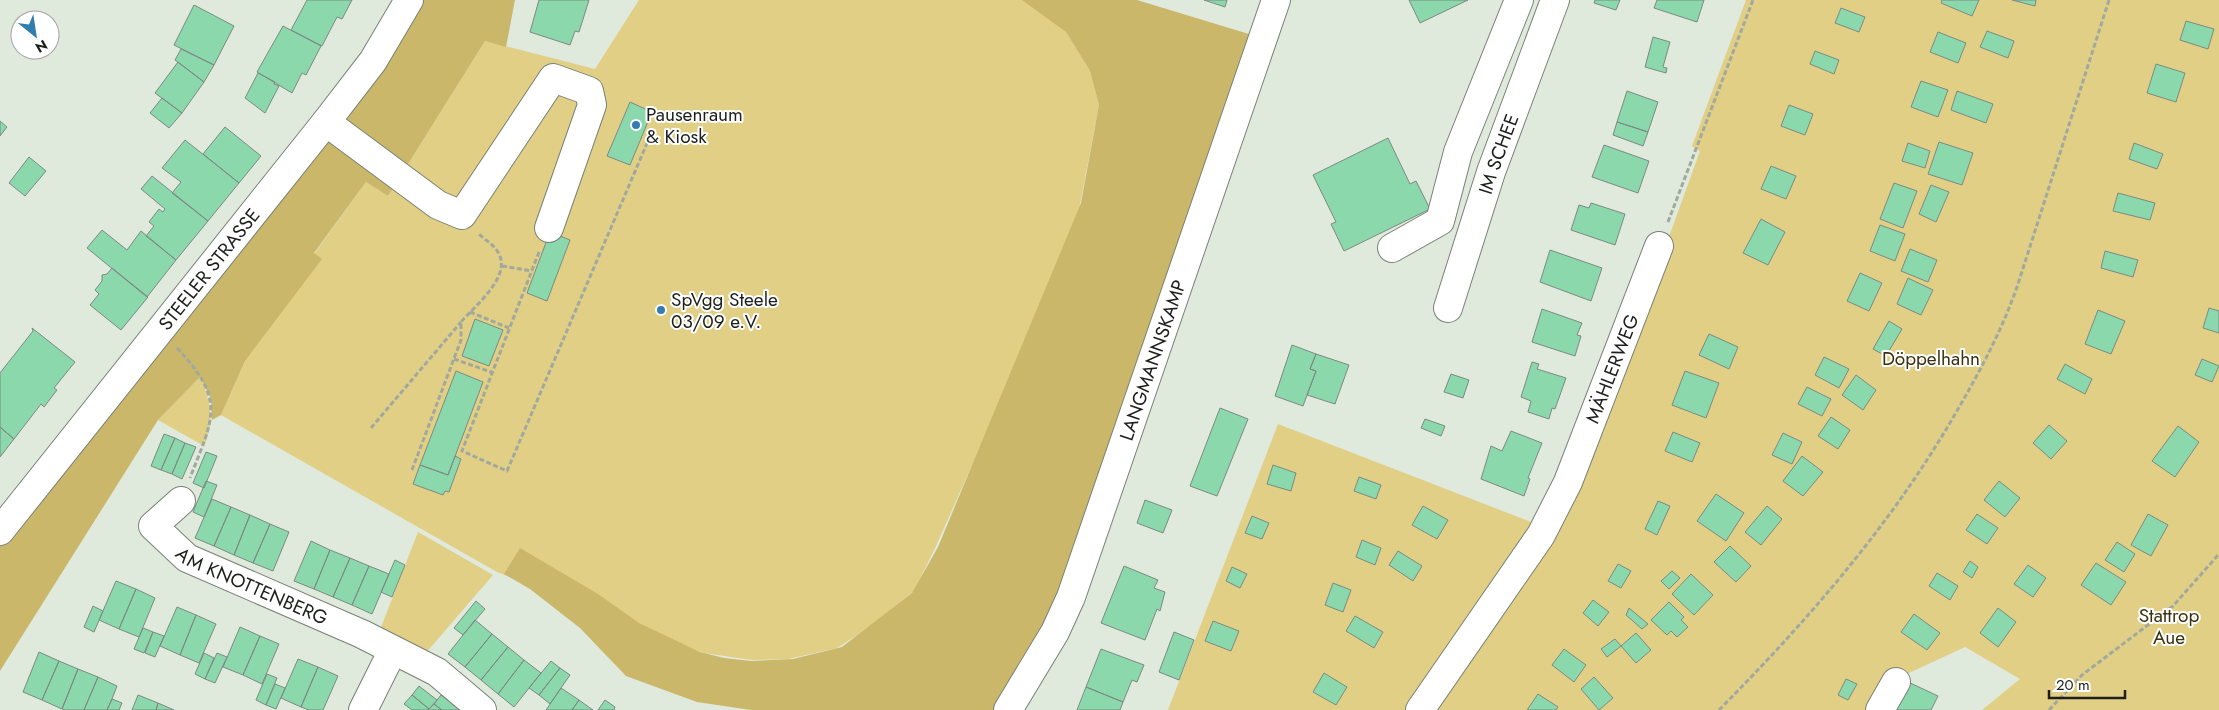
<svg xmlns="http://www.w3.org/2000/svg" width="2219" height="710" font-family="Jost,sans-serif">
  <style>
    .green { fill: #e1cf85 }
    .forest { fill: #cab76a }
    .building { fill: #8ad8ac; stroke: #7d8a82 }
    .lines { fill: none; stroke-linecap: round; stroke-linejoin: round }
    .minor-casing { stroke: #798276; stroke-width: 30 }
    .major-casing { stroke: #798276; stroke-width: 30 }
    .path { stroke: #a1a99e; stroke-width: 3; stroke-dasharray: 5 2.5; stroke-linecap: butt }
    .minor { stroke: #fff; stroke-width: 28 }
    .major { stroke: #fff; stroke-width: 28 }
    .poi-dot { fill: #317db0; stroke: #fff; stroke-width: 2 }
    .labels { text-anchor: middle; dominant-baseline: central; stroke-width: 4; stroke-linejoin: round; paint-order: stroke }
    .poi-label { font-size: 19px; fill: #1c1f1b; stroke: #fff; text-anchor: start }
    .street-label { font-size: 19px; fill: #1c1f1b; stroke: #fff }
    .park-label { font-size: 19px; fill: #39310f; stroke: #fff }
  </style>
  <rect width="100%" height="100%" fill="#dfe9dc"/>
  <!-- green -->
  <path class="green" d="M639 0H1022L1042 12 1066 32 1090 71 1099 105 1078 215 1004 393 936 546 914 591 873 625 837 648 788 659 752 660 704 653 657 635 497 572 221 415 245 361 321 259 314 254 366 182 388 196 485 41 595 69Z
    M1746 0H2219V710H1982L2020 679 1965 647 1896 679 1879 710H1168L1278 424 1544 527 1666 245 1700 151 1692 146Z
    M200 377C211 402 215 419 204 446L158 420Z
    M418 532 493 575 425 654 380 630Z"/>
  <!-- forest -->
  <path class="forest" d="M410 0H515L506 47 485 41 388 196 366 182 314 253 322 259 245 361 221 415 212 420 211 399 200 377 158 420 0 671V536Z
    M1022 0H1137L1262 38 1071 600 1005 710H751L697 702 626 676 580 628 530 589 504 574 520 548 598 594 639 623 700 652 724 658 751 661 793 659 842 647 912 593 938 547 1081 203 1099 105 1090 71 1066 32Z"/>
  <!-- building -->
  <path class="building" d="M307 0H352L342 19 337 17 322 46 291 30Z
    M539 0H589L579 32 575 31 570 45 530 32Z
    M1204 0H1227L1225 7Z
    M1409 0H1468L1420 23Z
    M1595 0H1620L1616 10 1594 3Z
    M1657 0H1704L1697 22 1654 8Z
    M1942 0H1979L1972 16 1941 3Z
    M2012 0H2036L2035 6Z
    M194 5 234 26 214 65 174 45Z
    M1841 8 1865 17 1859 32 1835 23Z
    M2186 21 2214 29 2208 49 2180 40Z
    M283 26 321 46 306 75 302 73 292 93 257 72Z
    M1987 31 2014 41 2008 58 1980 47Z
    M1938 32 1966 43 1958 63 1930 52Z
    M1653 37 1670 42 1663 67 1667 68 1666 73 1645 67Z
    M181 49 214 65 204 82 175 60Z
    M1815 51 1839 60 1834 74 1810 64Z
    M178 62 204 82 182 113 155 93Z
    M2156 64 2185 73 2176 102 2147 93Z
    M258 73 275 82 274 84 279 86 265 113 245 98Z
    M1921 81 1948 90 1938 117 1911 107Z
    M1627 91 1658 102 1648 132 1617 122Z
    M1957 91 1993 104 1986 123 1951 110Z
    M162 98 182 113 169 128 150 113Z
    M630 102 652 112 630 165 607 156Z
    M1789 105 1813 114 1805 135 1781 126Z
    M0 121 7 127 0 136Z
    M1617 122 1648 132 1643 146 1613 135Z
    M225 127 261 156 239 183 203 154Z
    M1388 138 1410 184 1416 181 1430 209 1344 251 1331 224 1336 222 1313 175Z
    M185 140 239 183 208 221 172 193 181 182 162 168Z
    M1939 142 1973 153 1962 185 1928 174Z
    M1908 143 1930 151 1925 168 1902 161Z
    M2134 143 2163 154 2157 169 2129 159Z
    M1604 145 1649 161 1638 193 1592 177Z
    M29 157 46 171 25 196 9 183Z
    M1771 166 1796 176 1786 199 1761 189Z
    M152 176 208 221 176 260 146 236 154 226 149 222 159 209 163 212 165 209 141 189Z
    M1894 183 1917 191 1903 228 1880 219Z
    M1931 185 1949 192 1936 222 1919 214Z
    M2118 193 2155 203 2150 220 2113 211Z
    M1591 203 1625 214 1615 245 1571 230 1579 205 1589 208Z
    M1761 219 1785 232 1768 265 1743 253Z
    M1880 225 1905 234 1895 261 1870 251Z
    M102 230 127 250 141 231 176 260 147 297 87 248Z
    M550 232 570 240 547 301 527 293Z
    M1910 249 1937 260 1928 282 1901 271Z
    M1550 250 1602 268 1591 301 1540 282Z
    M2105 251 2138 260 2133 277 2101 268Z
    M112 268 148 297 121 330 90 305 99 294 95 290 102 281V275L107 274Z
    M1860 273 1882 283 1869 311 1847 301Z
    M1908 278 1933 290 1921 315 1897 304Z
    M2209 308 2219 311V333L2203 328Z
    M1542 309 1582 323 1577 335 1581 336 1575 356 1532 342Z
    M2098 310 2125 321 2111 354 2085 344Z
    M475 319 503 330 489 366 462 356Z
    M1889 321 1902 329 1886 356 1873 349Z
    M32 328 75 362 54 388 57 390 44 407 41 404 14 439 0 427V373L33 331Z
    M1709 334 1738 347 1729 369 1699 355Z
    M1292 345 1316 354 1310 369 1316 371 1303 406 1275 396Z
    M1316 354 1349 365 1335 404 1307 395 1316 371 1310 369Z
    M1824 357 1849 369 1839 388 1815 375Z
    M2202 359 2219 366 2212 382 2195 375Z
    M1532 362 1539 364 1537 369 1566 378 1555 409 1552 408 1549 419 1528 412 1531 401 1521 397Z
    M2065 364 2092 379 2085 394 2057 379Z
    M456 371 483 382 448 475 420 465Z
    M1685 371 1719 383 1706 418 1672 405Z
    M1451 374 1469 380 1463 398 1444 392Z
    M1856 375 1876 390 1863 410 1842 395Z
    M1807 387 1831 399 1822 416 1798 404Z
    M1220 408 1248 419 1217 496 1190 486Z
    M1831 417 1850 430 1838 449 1818 436Z
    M1425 419 1445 426 1441 436 1421 428Z
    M2049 425 2067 441 2051 459 2033 443Z
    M2178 426 2199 442 2175 477 2152 461Z
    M0 427 14 439 0 457Z
    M1511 431 1542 443 1528 478 1530 479 1524 496 1481 479 1491 446 1502 451Z
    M1673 432 1700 443 1692 462 1665 451Z
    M1783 433 1802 442 1792 464 1772 455Z
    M164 434 175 438 161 470 151 466Z
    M175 438 185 443 172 474 161 470Z
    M185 443 196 447 182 479 172 474Z
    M206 452 217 456 204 488 193 483Z
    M455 456 461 459 449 492 445 491 443 495 413 484 420 465 448 475Z
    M1802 456 1823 472 1803 496 1783 481Z
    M1273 465 1296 473 1291 491 1267 484Z
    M1359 477 1381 485 1376 499 1354 491Z
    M206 481 217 485 204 517 193 512Z
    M1999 481 2020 498 2005 517 1984 500Z
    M1716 494 1744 513 1726 541 1697 521Z
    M212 499 231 507 214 546 195 538Z
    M1145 500 1172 510 1163 533 1137 523Z
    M1658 501 1670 506 1657 535 1645 529Z
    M1423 506 1448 520 1437 539 1412 525Z
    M1767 506 1782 519 1761 545 1745 532Z
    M231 507 250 515 234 555 214 546Z
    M1977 514 1998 528 1987 544 1966 530Z
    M2148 514 2168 525 2151 556 2131 545Z
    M250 515 270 524 253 563 234 555Z
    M1252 516 1269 523 1262 539 1245 533Z
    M270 524 289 532 273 571 253 563Z
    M1362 540 1381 548 1375 565 1356 557Z
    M311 541 330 550 314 589 294 581Z
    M2117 542 2135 554 2124 572 2105 560Z
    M1730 546 1751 566 1736 582 1714 562Z
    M330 550 350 558 333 597 314 589Z
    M1398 551 1422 566 1413 581 1389 565Z
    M350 558 369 566 352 605 333 597Z
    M395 560 405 565 392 597 381 592Z
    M1970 561 1978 567 1972 578 1963 572Z
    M2096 563 2126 582 2111 605 2081 585Z
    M1618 564 1631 571 1621 588 1608 581Z
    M2028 565 2046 578 2033 597 2014 584Z
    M369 566 389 574 372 614 352 605Z
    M1124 566 1158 580 1154 588 1165 592 1160 611 1157 609 1145 640 1101 623Z
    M1232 567 1247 574 1240 588 1226 581Z
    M1672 571 1680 578 1669 589 1661 581Z
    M1937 573 1958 586 1950 600 1929 586Z
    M1691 574 1713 595 1694 615 1672 594Z
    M116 581 136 589 119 629 99 620Z
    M1333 583 1351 590 1343 612 1325 605Z
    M136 589 155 598 139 637 119 629Z
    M1593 600 1609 612 1598 626 1583 613Z
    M476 601 485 609 463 635 454 628Z
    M1669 602 1684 617 1681 620 1688 627 1677 637 1671 631 1667 635 1651 620Z
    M93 606 103 611 94 632 84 627Z
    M177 607 196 615 180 655 160 646Z
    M1629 608 1648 624 1642 629 1626 615Z
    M1998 608 2016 622 1998 647 1980 633Z
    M1914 614 1940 633 1927 650 1901 632Z
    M196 615 216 624 199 663 180 655Z
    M1355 616 1383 632 1374 648 1346 631Z
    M475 620 492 634 465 667 448 654Z
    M1213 621 1239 631 1231 651 1205 641Z
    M240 627 260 636 243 675 223 667Z
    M143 628 153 632 144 653 134 649Z
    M153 632 164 636 155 657 145 653Z
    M1174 632 1194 640 1179 680 1159 672Z
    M1636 633 1651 650 1636 663 1621 646Z
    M492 634 508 647 481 680 465 667Z
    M260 636 279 644 262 684 243 675Z
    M1615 639 1621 646 1607 657 1601 649Z
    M508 647 524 660 498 694 481 680Z
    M1101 649 1144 665 1137 682 1132 680 1123 702 1086 687Z
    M1564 649 1586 665 1574 682 1552 665Z
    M39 652 59 661 42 700 23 692Z
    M204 653 214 658 205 679 195 674Z
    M217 653 227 657 215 683 205 679Z
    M298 659 318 667 301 707 281 698Z
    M524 660 541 673 514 707 498 694Z
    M59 661 78 669 62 709 42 700Z
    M551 661 560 668 539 695 529 688Z
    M318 667 338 676 323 710H309L301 707Z
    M560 668 570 675 550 704 539 695Z
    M78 669 98 677 84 710H65L62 709Z
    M1324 673 1347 687 1336 705 1313 692Z
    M267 674 277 678 266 705 256 700Z
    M98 677 117 686 112 699 107 710H84Z
    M1594 677 1613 698 1599 710 1581 689Z
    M1846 679 1857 684 1848 700 1838 695Z
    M1906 681 1938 696 1931 710H1892Z
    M275 684 285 688 276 709 266 705Z
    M419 686 437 700 429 709 412 695Z
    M1086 687 1123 702 1120 710H1077Z
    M561 688 579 700 572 710H546Z
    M1538 694 1558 707 1556 710H1527Z
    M138 695 158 703 156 710H132Z
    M412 695 429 709 428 710H412L404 704Z
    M441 695 460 710H442L434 704Z
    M112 699 122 703 119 710H107Z
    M579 700 593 710H572Z
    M605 700 615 707 614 710H598Z
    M158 703 174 710H156Z
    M434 704 442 710H428Z"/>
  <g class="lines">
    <defs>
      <g id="minor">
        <path d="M326 122 438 205 462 215 553 78 589 91 592 105 549 228"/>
        <path d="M1392 248 1440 221 1458 152 1519 0"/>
        <path id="s1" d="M1448 308 1491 172 1555 0"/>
        <path id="s2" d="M181 501 153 526 187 558 362 634 437 672 482 710"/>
        <path d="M363 710 393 650"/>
        <path id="s3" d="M1008 710 1055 632 1071 597 1276 0"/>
        <path id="s4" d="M1420 710 1541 535 1568 482 1659 246"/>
        <path d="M1880 710 1896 682"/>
      </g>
      <g id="major">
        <path id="s5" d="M0 531 326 122 373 61 409 0"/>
      </g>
    </defs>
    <!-- minor casing -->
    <use href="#minor" class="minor-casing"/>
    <!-- major casing -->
    <use href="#major" class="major-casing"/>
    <!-- path -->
    <path class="path" d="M1668 222 1753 0
      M539 252 462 451 507 471 651 134
      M502 266 532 271
      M470 312 509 328
      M177 348C227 401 213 418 190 478
      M454 359 491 372
      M371 428 461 322
      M412 470 461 340V322C475 306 511 277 499 254 495 245 486 241 479 234
      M1719 710C1808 620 1890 526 1954 416 1979 373 2002 331 2018 284L2109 0
      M2049 710 2082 675 2173 606 2219 554"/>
    <!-- minor -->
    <use href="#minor" class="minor"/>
    <!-- major -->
    <use href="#major" class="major"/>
  </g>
  <!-- markers -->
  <g class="poi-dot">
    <circle cx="636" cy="125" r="5"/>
    <circle cx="661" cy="310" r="5"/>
  </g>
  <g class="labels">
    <!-- poi labels -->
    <g class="poi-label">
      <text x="646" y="114">Pausenraum<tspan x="646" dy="22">&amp; Kiosk</tspan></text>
      <text x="671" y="299">SpVgg Steele<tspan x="671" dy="22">03/09 e.V.</tspan></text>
    </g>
    <!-- street labels -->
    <g class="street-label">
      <text stroke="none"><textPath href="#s1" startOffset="162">IM SCHEE</textPath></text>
      <text stroke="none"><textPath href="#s5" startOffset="335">STEELER STRASSE</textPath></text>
      <text stroke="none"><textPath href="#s3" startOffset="380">LANGMANNSKAMP</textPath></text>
      <text stroke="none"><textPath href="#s4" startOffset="394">MÄHLERWEG</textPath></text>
      <text stroke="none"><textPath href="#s2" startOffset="155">AM KNOTTENBERG</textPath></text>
    </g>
    <!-- park labels -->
    <g class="park-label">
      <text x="1931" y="358">Döppelhahn</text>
      <text x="2169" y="615">Stattrop<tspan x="2169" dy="22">Aue</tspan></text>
    </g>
  </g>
  <!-- north arrow -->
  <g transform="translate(35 35) rotate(150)"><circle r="24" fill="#ffffff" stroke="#a4a5a4"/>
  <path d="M0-4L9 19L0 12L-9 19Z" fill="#317db0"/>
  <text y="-8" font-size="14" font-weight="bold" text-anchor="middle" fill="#1c1f1b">N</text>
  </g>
  <!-- scale -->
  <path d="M2049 690v8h76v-8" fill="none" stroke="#1c1f1b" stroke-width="2.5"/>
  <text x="2056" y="690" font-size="15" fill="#1c1f1b" stroke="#ffffff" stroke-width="4" paint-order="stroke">20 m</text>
</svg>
